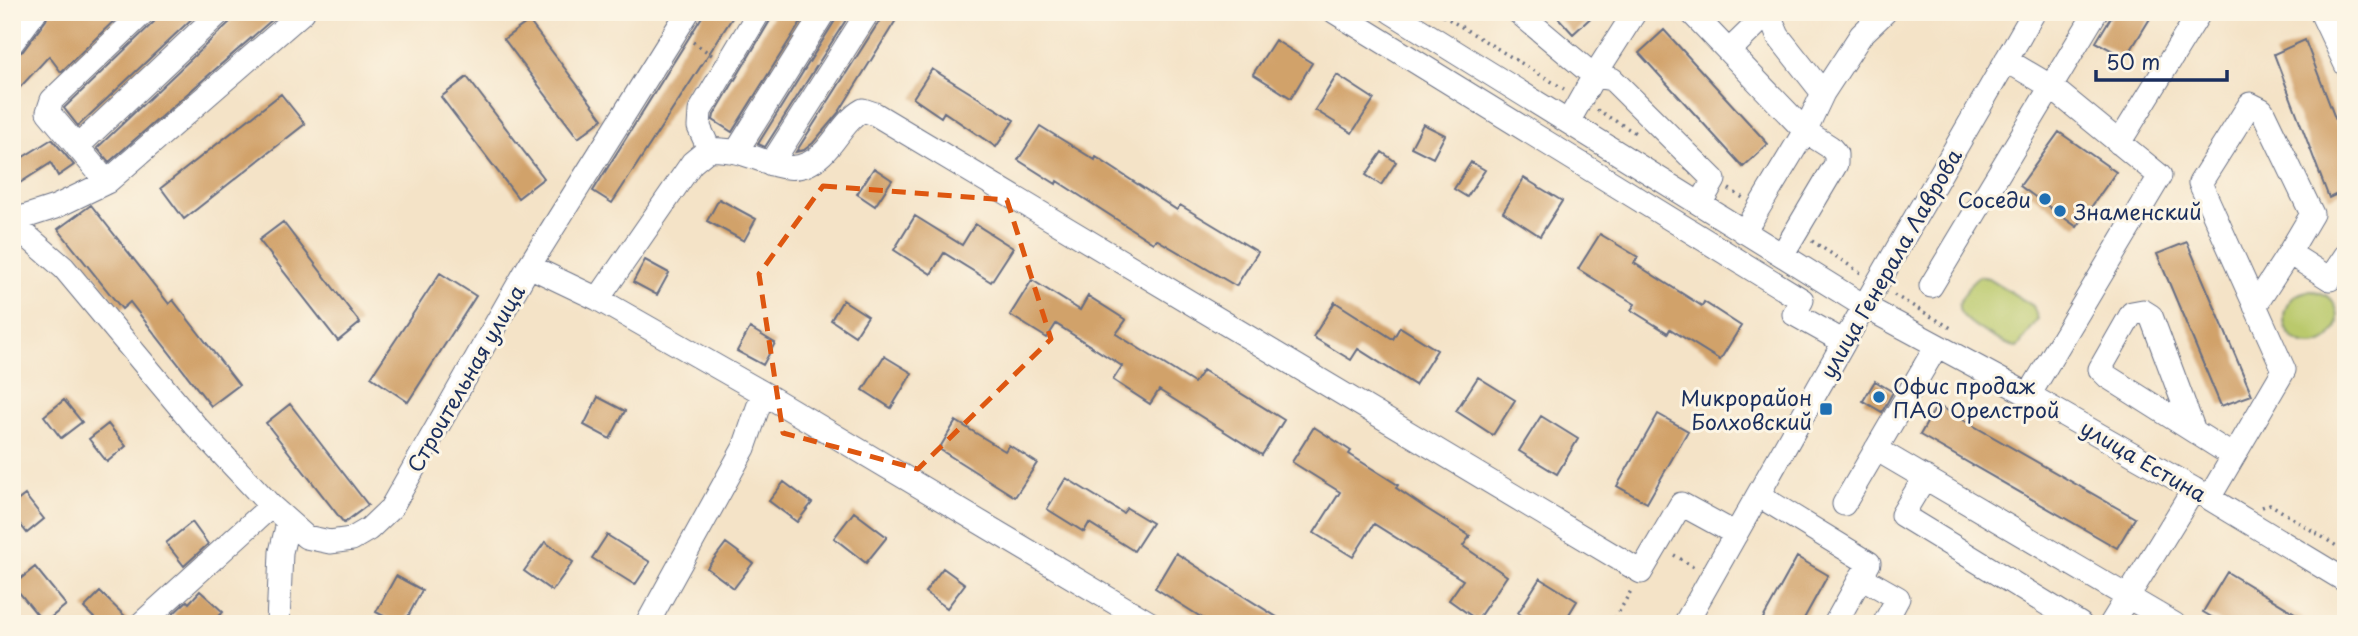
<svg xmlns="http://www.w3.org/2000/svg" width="2358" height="636" font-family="'Playpen Sans',sans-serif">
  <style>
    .green { fill: #bac96c; stroke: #6a7c65; stroke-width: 2 }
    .building { fill: #d1a26a }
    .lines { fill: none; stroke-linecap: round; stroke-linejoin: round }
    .minor-casing { stroke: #676e83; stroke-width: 25 }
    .path { stroke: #676e83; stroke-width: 3.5; stroke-dasharray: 2 5; stroke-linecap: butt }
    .minor { stroke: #fff; stroke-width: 23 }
    .marked { fill: none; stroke: #de5710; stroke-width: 5; stroke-dasharray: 14 9; stroke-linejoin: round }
    .poi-dot { fill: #1f6fb2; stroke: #fcf5e5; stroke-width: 2.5 }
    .labels { text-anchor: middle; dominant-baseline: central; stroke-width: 6; stroke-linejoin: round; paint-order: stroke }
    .poi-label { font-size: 21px; fill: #1b2f5e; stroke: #fcf5e5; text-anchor: end }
    .street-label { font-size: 21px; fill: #1b2f5e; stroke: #fcf5e5 }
  </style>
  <rect width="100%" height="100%" fill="#fcf5e5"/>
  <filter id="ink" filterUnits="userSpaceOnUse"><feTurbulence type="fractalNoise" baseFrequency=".0143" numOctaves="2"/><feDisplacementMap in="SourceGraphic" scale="14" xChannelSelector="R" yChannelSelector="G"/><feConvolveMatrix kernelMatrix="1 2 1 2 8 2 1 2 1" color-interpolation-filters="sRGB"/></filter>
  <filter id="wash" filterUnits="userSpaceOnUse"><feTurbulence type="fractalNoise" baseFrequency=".00686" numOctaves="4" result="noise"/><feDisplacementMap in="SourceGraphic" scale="28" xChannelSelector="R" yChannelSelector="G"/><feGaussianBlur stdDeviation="1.57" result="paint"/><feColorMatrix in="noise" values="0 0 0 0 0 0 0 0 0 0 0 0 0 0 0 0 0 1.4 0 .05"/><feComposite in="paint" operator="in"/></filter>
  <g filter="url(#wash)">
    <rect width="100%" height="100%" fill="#f4e3c7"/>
    <!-- green -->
    <path class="green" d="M1979 276 1988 278 2033 306 2038 319 2018 347C2006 347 1960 321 1959 308 1958 302 1962 298 1965 293 1969 286 1972 280 1979 276Z
      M2284 318a27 27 0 1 1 54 0a27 27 0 1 1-54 0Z"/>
    <g id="blocks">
      <!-- building -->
      <path class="building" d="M49 12H123L61 72 49 56 12 96V57L23 51 46 20Z
        M158 12H199L78 126 64 108 154 22Z
        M234 12H281L109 162 97 148 230 22Z
        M705 12H736L612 203 593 191Z
        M773 12H807L732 132 713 120 714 115 771 19Z
        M838 12H851L765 147 758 144 836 19Z
        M882 12H901L839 112 813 143 804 150 796 152 880 20Z
        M1553 12H1597L1573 34Z
        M2114 12H2154L2126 58 2096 42Z
        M529 21 603 119 578 138 504 39Z
        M1664 30 1768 144 1743 167 1639 53Z
        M1275 40 1312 63 1291 98 1253 74Z
        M2305 40 2346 147V190L2329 198 2274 54Z
        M932 69 1014 120 996 147 944 112 941 117 913 98Z
        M1337 75 1374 99 1352 133 1315 110Z
        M467 77 544 178 518 198 441 97Z
        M281 94 305 124 184 219 161 188Z
        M1423 124 1445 135 1433 158 1411 147Z
        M1040 126 1095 160 1096 157 1177 210 1180 205 1258 252 1236 286 1156 239 1153 243 1057 181 1056 184 1018 160Z
        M2059 132 2116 172 2077 227 2020 186Z
        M52 139 74 165 58 176 51 163 12 188V164Z
        M1382 152 1396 162 1381 185 1366 175Z
        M1471 162 1485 170 1467 197 1454 189Z
        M874 168 892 180 875 206 857 194Z
        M1524 178 1562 201 1540 236 1503 212Z
        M719 199 756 219 744 241 707 221Z
        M91 205 169 304 173 300 239 385 211 406 130 302 122 309 58 229Z
        M915 216 962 245 975 224 1013 248 991 282 944 253 931 274 894 250Z
        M283 222 360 323 338 341 259 240Z
        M1600 234 1638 257 1634 263 1702 306 1704 302 1741 326 1720 360 1670 329 1668 333 1631 310 1635 304 1578 269Z
        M2187 242 2252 395 2221 406 2157 254Z
        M645 260 669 273 657 295 633 282Z
        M440 273 476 296 408 402 371 377Z
        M1032 280 1080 310 1088 296 1126 320 1116 334 1194 383 1203 370 1284 420 1262 455 1159 390 1150 404 1113 380 1122 366 1056 324 1047 338 1010 315Z
        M843 300 868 316 855 336 831 320Z
        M1335 302 1393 339 1400 327 1437 350 1415 385 1358 349 1351 360 1313 337Z
        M750 328 775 343 763 365 737 351Z
        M884 356 912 373 891 408 863 390Z
        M1478 377 1515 400 1493 435 1456 411Z
        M1875 381 1893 392 1882 412 1863 401Z
        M598 397 625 411 610 439 584 425Z
        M64 400 82 422 61 438 44 416Z
        M290 404 368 505 344 523 266 423Z
        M1937 405 2135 518 2117 548 1920 435Z
        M1658 414 1688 431 1647 503 1617 486Z
        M1541 416 1578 439 1557 474 1519 451Z
        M956 421 1005 451 1009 445 1037 463 1015 497 939 449Z
        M108 424 126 446 107 462 89 439Z
        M1314 427 1351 451 1349 454 1398 485 1396 488 1424 507 1470 536 1463 546 1507 576 1477 620 1449 600 1463 580 1374 524 1353 557 1314 533 1340 492 1292 462Z
        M1066 478 1123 513 1127 508 1152 523 1134 551 1089 523 1084 532 1047 509Z
        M784 482 812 503 797 522 769 501Z
        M25 495 44 519 27 533 12 514V505Z
        M854 512 887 537 866 563 834 538Z
        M192 522 208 544 184 566 166 543Z
        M607 535 650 562 635 585 592 558Z
        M545 542 573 562 552 591 524 571Z
        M726 543 753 563 734 588 707 568Z
        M1176 553 1213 577 1288 624H1212L1155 588Z
        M1797 557 1828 575 1801 624H1760Z
        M35 567 66 605 44 623 13 585Z
        M943 568 965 584 947 608 925 592Z
        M2227 572 2313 624H2224L2203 612Z
        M396 576 422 590 404 624H399L376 612Z
        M1540 578 1577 601 1563 624H1536L1518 613Z
        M200 591 223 612 212 624H183L173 614 187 601 189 603Z
        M100 592 128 619 127 624H100L84 608Z"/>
    </g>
  </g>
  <g filter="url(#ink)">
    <use href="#blocks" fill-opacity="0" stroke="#676e83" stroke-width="2"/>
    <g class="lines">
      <defs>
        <path id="minor" d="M1335 12 1802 300 1794 314 1844 342
          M1391 12 1864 306 2029 395 2194 489 2346 581
          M1518 12 1594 76 1612 79 1714 180 1700 204
          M1691 12 1805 131 1830 147 1836 154V164L1782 255
          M2321 12 2346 65
          M2337 12 2346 18
          M12 43 35 12
          M1729 51 1768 13
          M2006 60 2050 86 2160 176 2029 395
          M1823 93 1861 35 1885 12
          M1568 122 1594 76 1635 12
          M2119 143 2200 12
          M77 147 220 12
          M709 149C718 150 728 150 736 152 769 159 792 182 822 154 837 140 845 120 863 110L875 114 1641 572 1681 504 1736 534
          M736 152 824 12
          M771 164 868 12
          M107 182 48 112 52 100 144 12
          M12 221 55 207 107 182 303 12
          M12 223 64 268 195 425 271 506 306 537 330 542 352 539 369 529 391 508 529 266 688 12
          M1744 232 1805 131 1823 93 1778 36 1768 12
          M529 266 598 299 763 393 1151 624
          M1931 286 2096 12
          M598 299 692 163 709 149 699 127 700 111 759 12
          M2255 306 2289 253
          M2194 431 2151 316 2143 311 2132 313 2100 369 2108 377 2233 456
          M1876 449 2174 624
          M1925 477 1902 515 2080 624
          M1758 495 1869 563 1835 624
          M2209 498 2284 370 2200 183 2250 104 2262 110 2312 214 2289 253 2330 279 2346 255
          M1844 504 1936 347
          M1861 577 1898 598 1884 624
          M141 624 271 506
          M278 624 281 552 288 523
          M647 624 744 448 763 393
          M1685 624 1877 284 2034 12
          M2111 624 2194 489"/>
      </defs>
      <!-- minor casing -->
      <use href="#minor" class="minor-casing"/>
      <!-- path -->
      <path class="path" d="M1437 12 1564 89
        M693 42 713 56
        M1597 110 1639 135
        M1729 189 1743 198
        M1812 241 1861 273
        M1894 295 1951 328
        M2262 507 2270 504 2346 552
        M1674 555 1694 567
        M1612 624 1632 589"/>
      <!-- minor -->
      <use href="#minor" class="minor"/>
    </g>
  </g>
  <!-- marked area -->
  <path class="marked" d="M823 186 1007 200 1051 339 918 469 783 433 759 274Z"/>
  <!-- markers -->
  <g class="poi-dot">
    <circle cx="2045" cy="199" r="7"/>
    <circle cx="2060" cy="211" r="7"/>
    <circle cx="1879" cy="397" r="7"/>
    <rect x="1819" y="402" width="14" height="14" rx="3.5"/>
  </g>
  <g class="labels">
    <!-- poi labels -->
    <g class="poi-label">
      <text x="2031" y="199">Соседи</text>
      <text x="2074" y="211" text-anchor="start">Знаменский</text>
      <text x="1893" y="385" text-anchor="start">Офис продаж<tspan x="1893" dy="24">ПАО Орелстрой</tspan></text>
      <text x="1812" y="397">Микрорайон<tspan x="1812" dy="24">Болховский</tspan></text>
    </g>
    <!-- street labels -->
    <g class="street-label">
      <text transform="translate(1890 263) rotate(-60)">улица Генерала Лаврова</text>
      <text transform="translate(465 378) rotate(-60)">Строительная улица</text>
      <text transform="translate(2144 460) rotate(30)">улица Естина</text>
    </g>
  </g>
  <!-- margin -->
  <rect width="2358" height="636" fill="none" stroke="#fcf5e5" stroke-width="42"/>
  <!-- scale -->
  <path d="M2096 70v10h131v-10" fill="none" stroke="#1b2f5e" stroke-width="3.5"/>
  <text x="2106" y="70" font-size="21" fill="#1b2f5e" stroke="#fcf5e5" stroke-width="5" paint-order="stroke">50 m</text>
</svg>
